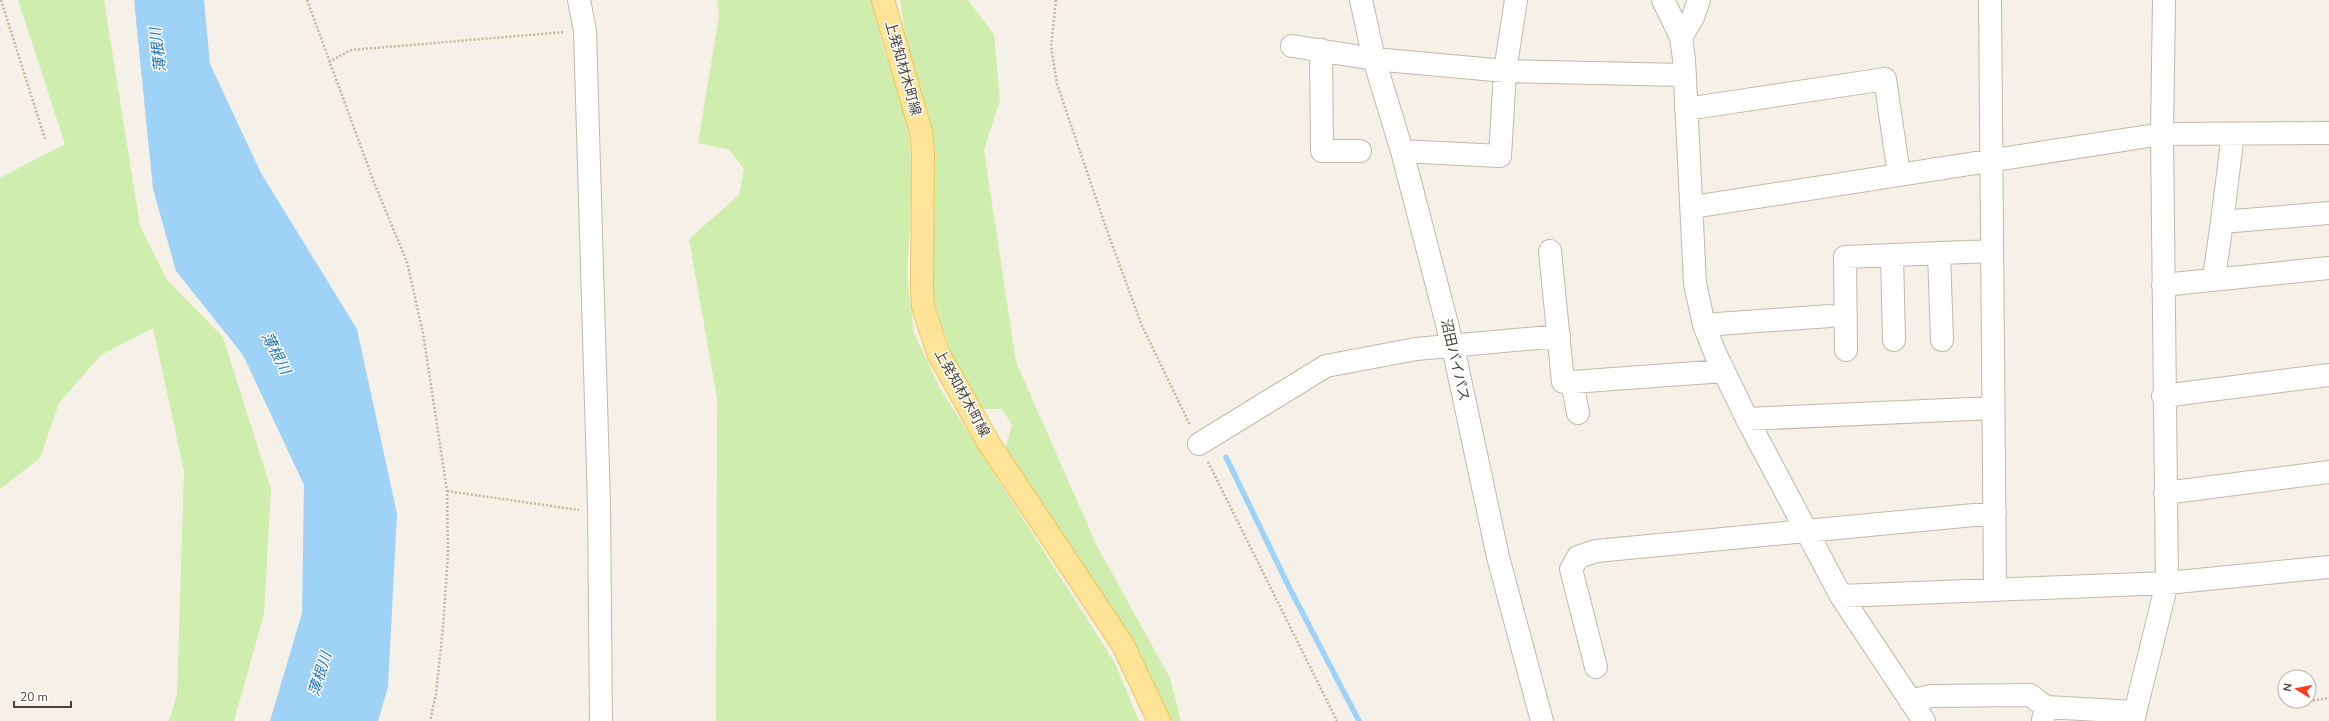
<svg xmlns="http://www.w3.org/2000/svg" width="2329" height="721" font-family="'Nunito Sans','Noto Sans JP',sans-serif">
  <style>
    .green { fill: #cfedad }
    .water { fill: #9fd2f7 }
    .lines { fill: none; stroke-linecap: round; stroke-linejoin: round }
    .stream { stroke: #9fd2f7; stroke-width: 5.5 }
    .minor-casing { stroke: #c2b9a9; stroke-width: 24 }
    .major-casing { stroke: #efc55c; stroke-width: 24 }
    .path { stroke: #c5b699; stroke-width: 2.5; stroke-dasharray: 2 2; stroke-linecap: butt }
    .minor { stroke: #fff; stroke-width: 22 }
    .major { stroke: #ffe397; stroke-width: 22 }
    .labels { text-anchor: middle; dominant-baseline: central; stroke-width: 3; stroke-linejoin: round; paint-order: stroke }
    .street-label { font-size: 14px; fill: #494235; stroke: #fff }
    .water-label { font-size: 15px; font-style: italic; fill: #2377b7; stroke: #fff }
  </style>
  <rect width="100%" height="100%" fill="#f5f1e8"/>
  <!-- green -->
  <path class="green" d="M18 0H104L140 226 167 280 223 337 271 489 264 614 234 721H169L177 694 184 471 153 328 101 355 59 403 40 458 0 489V178L65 144Z
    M717 0H873L882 44 899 93 909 136 912 178 907 278 914 333 941 390 1115 663 1139 721H716L717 398 689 239 739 195 744 169 730 150 698 143 719 16Z
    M900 0H968L994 34 1000 100 984 150 1016 362 1097 546 1170 678 1181 721H1168L1141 662 1006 448 1012 425 1002 409H979L959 376 931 293 929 146 924 103 907 46Z"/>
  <!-- water -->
  <path class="water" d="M134 0H204L210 64 261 173 357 329 397 514 388 687 378 721H270L302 613 304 485 243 355 176 271 153 189Z"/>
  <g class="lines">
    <!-- stream -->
    <path class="stream" d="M1226 457 1290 589 1359 721"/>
    <defs>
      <path id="minor" d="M579 0 585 31 599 504 601 721
        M1361 0 1374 59 1402 151 1453 347 1498 557 1542 721
        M1663 0 1681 37 1684 59 1695 283 1704 325 1716 355 1747 419 1841 596 1924 721
        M1990 0 1995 589
        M1681 37 1693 17 1699 0
        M1292 46 1374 59 1505 71 1685 75
        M1321 50 1322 151H1360
        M1686 109 1885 79 1899 174
        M1402 151 1500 156 1505 71 1516 0
        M1693 207 2162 134 2329 133
        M2222 222 2233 134
        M1550 251 1563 382H1572L1578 413
        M1939 253 1942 340
        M1892 255 1894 340
        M2214 278 2222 222 2329 213
        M2163 285 2329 268
        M1704 325 1830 316
        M1846 350 1845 257 1991 251
        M1572 382 1724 371
        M2163 396 2329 375
        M1747 419 1993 408
        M1199 444 1326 366 1416 349 1559 336
        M2165 493 2329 472
        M1841 596 2167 583 2329 567
        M1596 667 1571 569 1578 557 1596 551 1995 513
        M1910 701 1931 696 2030 695 2046 707
        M2043 720 2046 707 2135 712
        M2133 721 2167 583 2162 134 2164 0"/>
      <path id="major" d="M883 0 921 132 923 153 922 287 923 307 938 353 988 442 1123 645 1159 721"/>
    </defs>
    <!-- minor casing -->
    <use href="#minor" class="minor-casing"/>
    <!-- major casing -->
    <use href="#major" class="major-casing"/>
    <!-- path -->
    <path class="path" d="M1 0 45 139
      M307 0 375 185 407 262 423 333 447 491 448 553 443 627 436 694 430 721
      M1056 0 1051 46 1057 84 1105 225 1142 326 1190 425
      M329 62 351 50 565 32
      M1208 462 1337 721
      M447 491 579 510
      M2309 701 2329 698"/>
    <!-- minor -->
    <use href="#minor" class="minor"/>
    <!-- major -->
    <use href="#major" class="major"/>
  </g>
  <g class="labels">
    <!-- street labels -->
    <g class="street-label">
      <text transform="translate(903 68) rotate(74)">上発知材木町線</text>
      <text transform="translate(1455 360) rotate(77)">沼田バイパス</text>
      <text transform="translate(962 393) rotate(61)">上発知材木町線</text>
    </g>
    <!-- water labels -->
    <g class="water-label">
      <text transform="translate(158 50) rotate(-97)">薄根川</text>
      <text transform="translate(276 353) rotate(63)">薄根川</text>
      <text transform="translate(320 674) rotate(-73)">薄根川</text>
    </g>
  </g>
  <!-- north arrow -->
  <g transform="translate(2297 689) rotate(280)"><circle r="19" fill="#ffffff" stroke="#b6b3ae"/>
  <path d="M0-3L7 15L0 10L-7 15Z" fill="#ff3b15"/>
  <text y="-6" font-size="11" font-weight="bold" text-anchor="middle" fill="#494235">N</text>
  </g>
  <!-- scale -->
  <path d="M14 701v6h57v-6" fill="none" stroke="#494235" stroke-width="2"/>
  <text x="20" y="701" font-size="12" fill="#494235" stroke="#ffffff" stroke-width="3" paint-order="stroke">20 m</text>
</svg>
